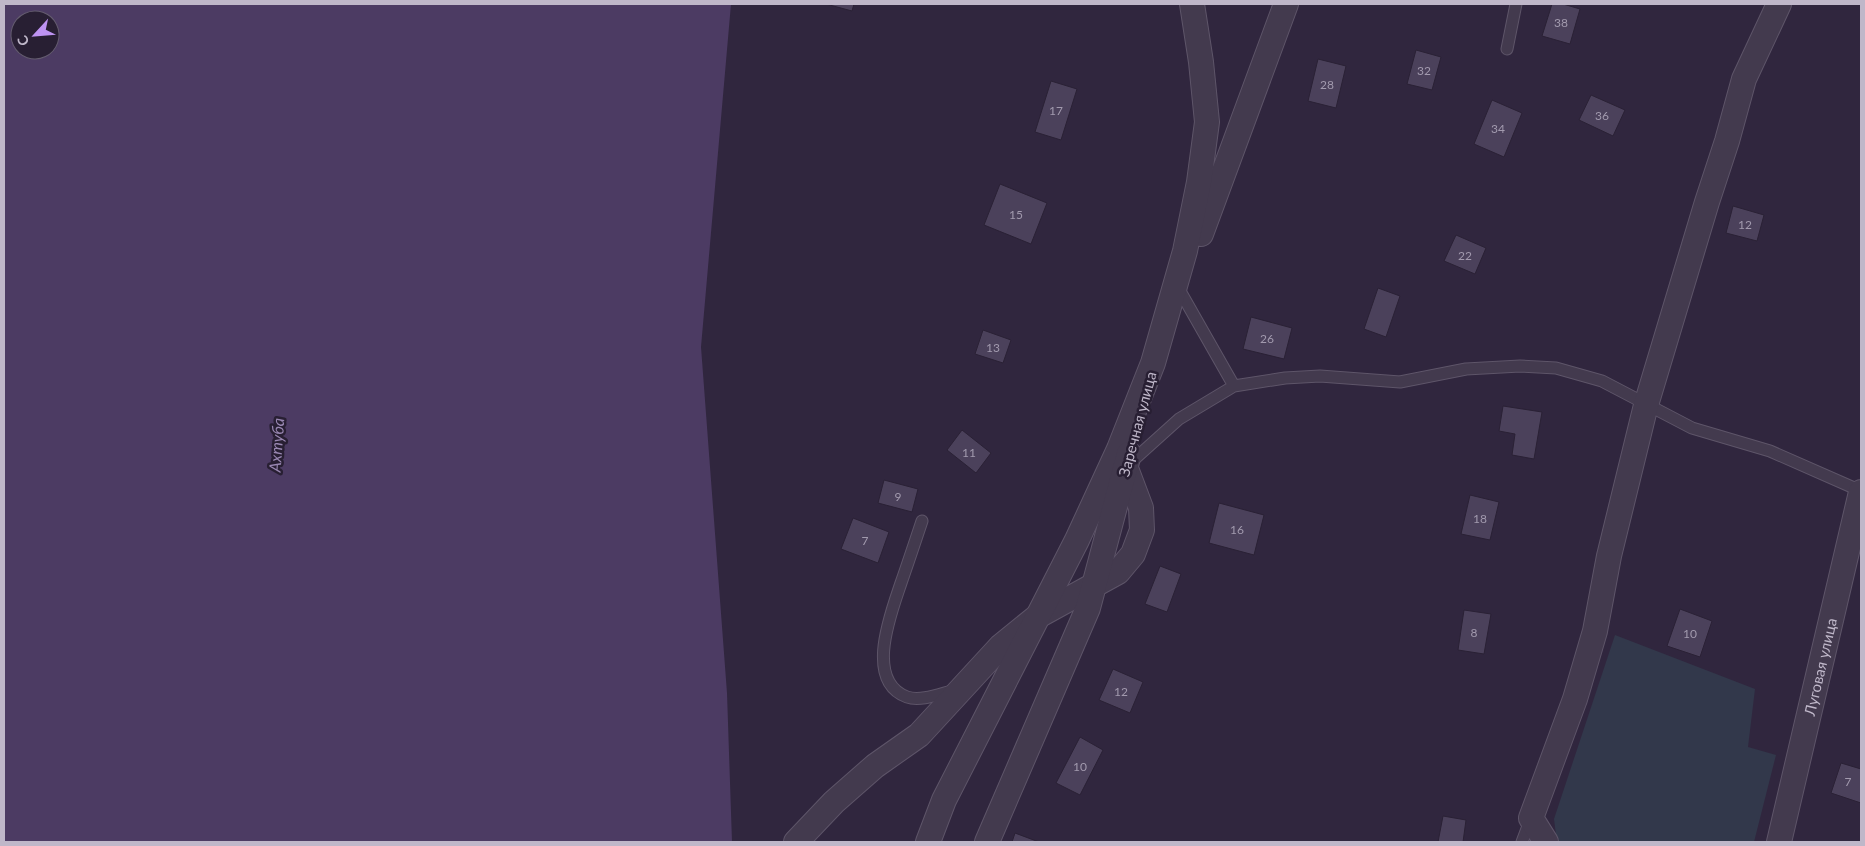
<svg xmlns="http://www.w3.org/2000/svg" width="1865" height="846" font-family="Lato,sans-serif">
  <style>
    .green { fill: #32384b }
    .water { fill: #4c3b63; fill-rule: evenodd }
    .building { fill: #4b415b; stroke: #2a2135 }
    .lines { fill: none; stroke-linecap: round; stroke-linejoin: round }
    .lane-casing { stroke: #5e5569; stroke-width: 13 }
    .street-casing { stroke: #5e5569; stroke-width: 26 }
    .lane { stroke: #433a4e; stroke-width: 11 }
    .street { stroke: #433a4e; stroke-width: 24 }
    .labels { text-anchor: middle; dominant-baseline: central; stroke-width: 5; stroke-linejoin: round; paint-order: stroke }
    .number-label { font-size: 12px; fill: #a29aae }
    .street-label { font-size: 15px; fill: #bfb7c9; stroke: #281f33 }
    .water-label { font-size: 16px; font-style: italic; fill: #9987b2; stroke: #281f33 }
  </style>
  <rect width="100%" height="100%" fill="#30263e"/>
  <!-- green -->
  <path class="green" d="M1615 635 1755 689 1748 747 1776 755 1754 842H1557L1554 819Z"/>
  <!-- water -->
  <path class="water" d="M4 4H731L701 347 727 693 732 842H4ZM20 20H50V50H20Z"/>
  <!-- building -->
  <path class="building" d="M826 4H854L852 11Z
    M1552 4H1563L1580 9 1570 44 1542 36Z
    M1416 50 1441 57 1432 90 1407 84Z
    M1318 59 1346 66 1336 108 1308 101Z
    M1051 81 1077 89 1061 140 1035 132Z
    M1591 95 1625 110 1613 136 1579 120Z
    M1492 100 1522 113 1504 157 1474 144Z
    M1000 184 1047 203 1031 244 984 225Z
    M1733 206 1764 215 1757 241 1726 233Z
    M1456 235 1486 248 1475 274 1444 261Z
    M1378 288 1400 296 1386 337 1364 329Z
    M1251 317 1292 328 1284 359 1243 349Z
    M983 330 1011 340 1003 363 975 354Z
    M1503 406 1542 412 1534 459 1512 455 1515 434 1499 431Z
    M962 430 991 453 976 473 947 450Z
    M884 480 918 489 912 512 878 503Z
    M1470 495 1499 502 1490 540 1461 534Z
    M1219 503 1264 515 1254 555 1209 543Z
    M853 518 889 532 878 563 841 549Z
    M1160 566 1181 574 1167 612 1145 604Z
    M1680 609 1712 621 1700 657 1667 646Z
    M1464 610 1491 614 1484 654 1458 650Z
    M1113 669 1143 682 1130 713 1099 700Z
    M1080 737 1103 750 1080 795 1056 783Z
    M1841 763 1861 769V803L1831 793Z
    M1443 816 1466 820 1463 842H1438Z
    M1015 833 1039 842H1012Z"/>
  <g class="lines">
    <defs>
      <path id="lane" d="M1507 49 1516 4
        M1180 291 1234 386
        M1129 464 1179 419 1234 386 1285 378 1320 376 1400 382 1466 369 1520 366 1556 368 1602 381 1692 428 1770 451 1861 491
        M922 521C915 542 908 563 901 583 891 613 864 681 907 697 921 702 942 693 956 690
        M1522 842 1531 818"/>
      <g id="street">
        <path d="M1201 234 1286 4"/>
        <path d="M796 842 834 802 875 766 919 735 1001 646 1038 616 1118 572 1133 554 1142 530 1141 508 1124 463"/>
        <path d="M928 842 944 800 1077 540 1119 449 1153 363 1185 251 1199 182 1207 122 1201 62 1192 4"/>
        <path d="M987 842 1088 608 1129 454"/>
        <path d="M1546 842 1531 818 1575 699 1595 631 1609 556 1646 405 1707 202 1727 141 1744 79 1779 4"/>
        <path id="s1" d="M1779 842 1861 492"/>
      </g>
    </defs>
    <!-- lane casing -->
    <use href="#lane" class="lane-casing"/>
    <!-- street casing -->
    <use href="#street" class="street-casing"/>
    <!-- lane -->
    <use href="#lane" class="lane"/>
    <!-- street -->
    <use href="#street" class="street"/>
  </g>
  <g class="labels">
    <!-- number labels -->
    <g class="number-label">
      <text x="1561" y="22">38</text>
      <text x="1424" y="70">32</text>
      <text x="1327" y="84">28</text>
      <text x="1056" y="110">17</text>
      <text x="1602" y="115">36</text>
      <text x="1498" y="128">34</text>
      <text x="1016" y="214">15</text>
      <text x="1745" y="224">12</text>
      <text x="1465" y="255">22</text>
      <text x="1267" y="338">26</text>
      <text x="993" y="347">13</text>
      <text x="969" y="452">11</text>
      <text x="898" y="496">9</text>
      <text x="1480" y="518">18</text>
      <text x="1237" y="529">16</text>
      <text x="865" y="540">7</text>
      <text x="1474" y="632">8</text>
      <text x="1690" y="633">10</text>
      <text x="1121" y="691">12</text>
      <text x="1080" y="766">10</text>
      <text x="1848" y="781">7</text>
    </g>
    <!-- street labels -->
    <g class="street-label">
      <text transform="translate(1137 424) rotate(-75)">Заречная улица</text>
      <text stroke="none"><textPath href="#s1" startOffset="180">Луговая улица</textPath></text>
    </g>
    <!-- water labels -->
    <g class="water-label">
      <text transform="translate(276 445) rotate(-86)">Ахтуба</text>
    </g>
  </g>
  <!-- border -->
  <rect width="1865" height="846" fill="none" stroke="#bfb7c9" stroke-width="10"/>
  <!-- north arrow -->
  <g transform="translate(35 35) rotate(244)"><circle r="24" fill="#281f33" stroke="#645c6f"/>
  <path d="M0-4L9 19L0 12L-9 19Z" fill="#be93f2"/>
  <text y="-8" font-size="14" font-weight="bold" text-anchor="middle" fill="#bfb7c9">С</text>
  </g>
</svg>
